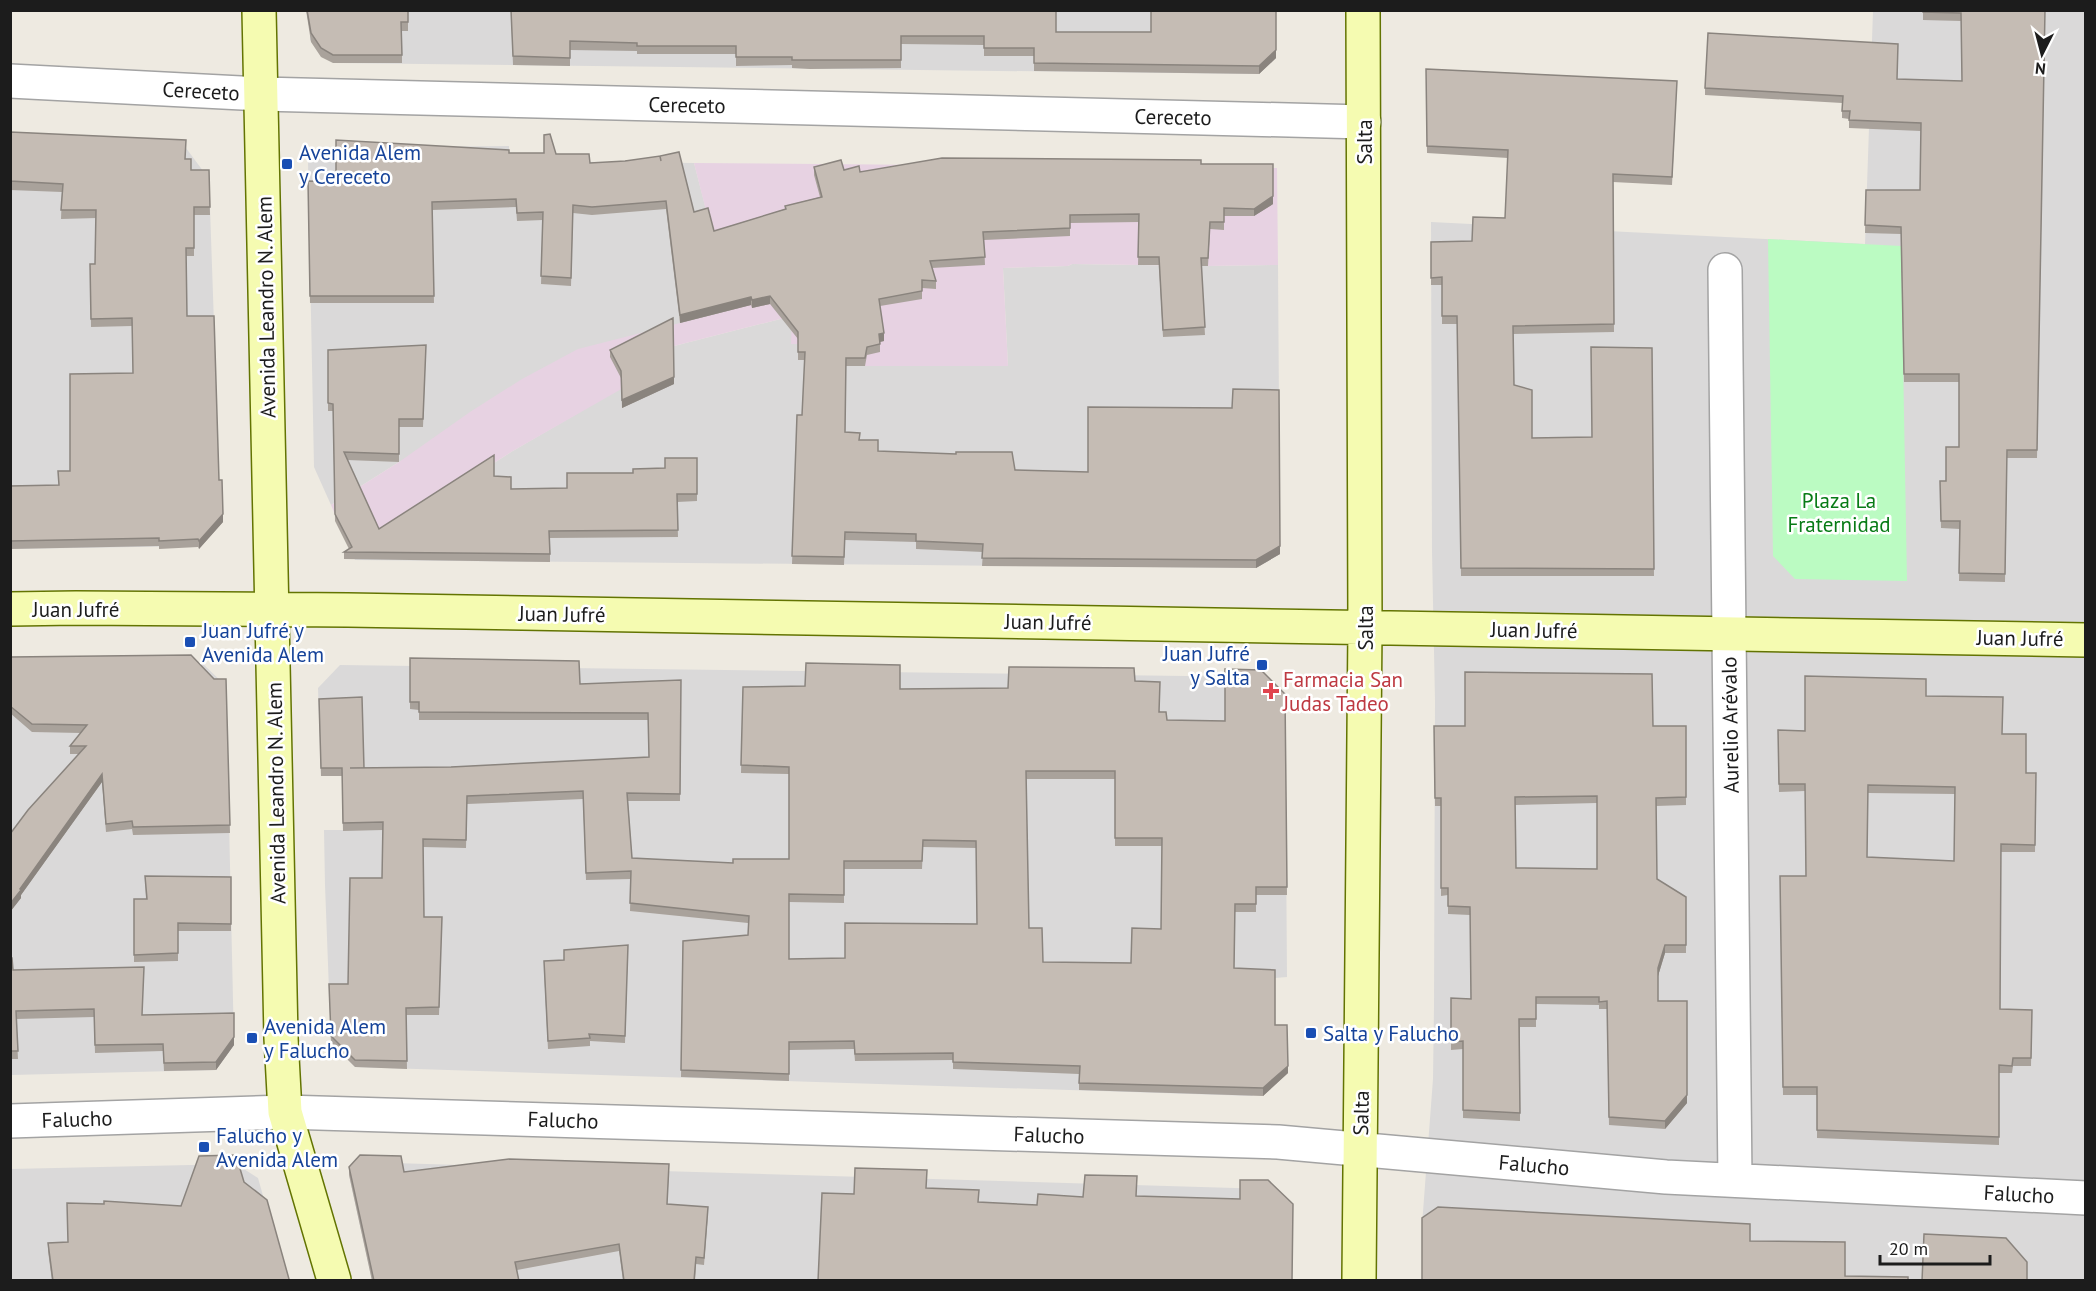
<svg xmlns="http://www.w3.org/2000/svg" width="2096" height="1291" font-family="'PT Sans',sans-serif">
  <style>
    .residential { fill: #dad9d9 }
    .industrial { fill: #e7d2e2 }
    .park { fill: #bbfbc2 }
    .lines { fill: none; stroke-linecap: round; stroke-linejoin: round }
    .street-casing { stroke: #a3a3a3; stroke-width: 36 }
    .secondary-casing { stroke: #637402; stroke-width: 36 }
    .street { stroke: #fff; stroke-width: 33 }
    .secondary { stroke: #f5fbb1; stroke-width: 33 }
    .wall { fill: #a9a29b; fill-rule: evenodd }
    .shaded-wall { fill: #8a847e }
    .building { fill: #c5bcb4; stroke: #8a847e; stroke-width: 1.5; fill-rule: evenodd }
    .transit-dot { fill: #1a4fb4; stroke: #fff; stroke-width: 2 }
    .health-dot { fill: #e0444e; stroke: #fff; stroke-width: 2 }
    .labels { text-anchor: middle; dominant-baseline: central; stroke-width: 5; stroke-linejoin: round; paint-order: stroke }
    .street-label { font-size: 21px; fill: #1c1c1c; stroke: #fff }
    .transit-label { font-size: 21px; fill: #164399; stroke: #fff; text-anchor: start }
    .park-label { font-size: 21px; fill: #087b16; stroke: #fff }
    .health-label { font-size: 21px; fill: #be3a42; stroke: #fff; text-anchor: start }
  </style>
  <rect width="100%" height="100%" fill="#eeeae1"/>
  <!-- residential -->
  <path class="residential" d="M310 11H1276V58L1259 74 335 63 310 40Z
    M1873 11H2085V1280H1422V1225L1433 1079 1434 1006 1435 701 1432 552 1431 222 1865 244Z
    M10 140 186 148 209 179 214 324 198 546 11 549Z
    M509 146V161H515L694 163 732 310 399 462 331 505 314 467 308 162 320 148Z
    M1072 264 1208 266 1278 265 1280 554 1256 568 355 560 352 554 511 452 621 388 674 346 792 316 846 344V366H1008L1003 268 1068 266Z
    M202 663 226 686 234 1045 216 1070 11 1075 10 665Z
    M340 665 1261 677 1285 702 1287 977 1275 978 1276 1074 1252 1096 355 1067 331 1043 325 885 324 830H343L342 776H321L318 688Z
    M360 1162 1268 1189 1293 1213 1292 1280H372L349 1175Z
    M236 1164 258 1178 287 1280H11L10 1169Z"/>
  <!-- industrial -->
  <path class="industrial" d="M694 163 1277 168 1278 265 1208 266 1072 264 1068 266 1003 268 1008 366H846V345L791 344 792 316 674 346V359L511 452 352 554 331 505 399 462 470 412 522 379 578 349 731 310Z"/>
  <!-- park -->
  <path class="park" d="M1768 239 1901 246 1907 581 1795 579 1773 556Z"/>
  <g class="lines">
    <defs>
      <path id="street" d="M10 81 261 94 1364 122
        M1725 270 1735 1180
        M10 1121 285 1112 1278 1142 1666 1177 2086 1198"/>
      <path id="secondary" d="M259 10 281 1038 285 1112 334 1280
        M10 609 76 608 348 610 2086 640
        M1359 1280 1365 627 1363 10"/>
    </defs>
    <!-- street casing -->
    <use href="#street" class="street-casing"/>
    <!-- secondary casing -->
    <use href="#secondary" class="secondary-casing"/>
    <!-- street -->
    <use href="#street" class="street"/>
    <!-- secondary -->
    <use href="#secondary" class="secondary"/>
  </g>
  <!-- wall -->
  <path class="wall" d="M306 10H1056V32L1276 58 1259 74 1034 71V56H984V45L901 44V68L810 69 792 68V65L736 66V54H637V51L570 50V66L513 65 511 11 408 12V31H402V63H333L321 57 311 42Z
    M1923 10H2045L2037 458H2007L2005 582 1959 581 1960 529 1941 528 1940 489 1946 481 1959 447V382H1904L1901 234 1865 233 1866 190H1920L1921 131 1849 128V119L1842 118V103L1705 95V88L1897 79 1962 81 1961 21 1923 20Z
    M1426 69 1677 81 1672 185 1613 182 1614 332 1513 334 1514 385 1532 438 1592 437 1652 348 1654 576H1461L1457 324H1442V285H1431V242L1472 241 1505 218 1508 158 1427 153Z
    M10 132 185 159 191 170H209L210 215H194V256H186L187 316 219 480 223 522 199 549 198 547 159 549V546L10 549V486L59 485 70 471 133 373 132 326 91 327 90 264H95L96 218 61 219 62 192 10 190Z
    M509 153 556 154 590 163 694 212 714 231 785 209V206L820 197 814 175V167L860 172 1201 164 1273 204 1254 216H1224V230L1210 229 1208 266H1201L1205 335 1163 337 1159 265H1138L1139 222 1070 223V236L984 240 985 265 932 268 936 281V289L922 288V299L880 306 884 341 880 342V352L867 355 865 366H846L845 432 878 451 1015 470 1280 554 1256 568 982 566 983 552 916 549V542L845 540 844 565 792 564 797 415H802L805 360H798V339L770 304 752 308 751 305 680 323 666 209 592 215 573 213 571 286 541 284 543 220 517 221 516 207 432 210 434 303H310L308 181 336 182Z
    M426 345 423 427H399V462L347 460 379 529 494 476 511 489 567 488 633 473 665 468 697 458V501L677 502 678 537 550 538V562L344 559V552L349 549 335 521 333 411H328V350Z
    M610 350 674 384 622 408 621 378 610 357Z
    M10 657 214 679H226L230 833 133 835 132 829 106 832 102 782 21 895V898L10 912V834L79 754H70V746L81 733 32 732 10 713Z
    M410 658 580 684 681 680 680 801H628L632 858 733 863 789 859V774L741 773 743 687 900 689 1008 688 1135 681 1167 720 1225 721 1285 694 1287 895H1256V912H1235L1234 968 1275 1025 1288 1073 1263 1096 1079 1090V1074L953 1069V1060L855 1061 854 1049 789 1050V1081L681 1077 683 941 748 935V923L630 911 631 879 586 880 583 799 467 804 466 848 423 847 424 917H442L439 1015H406L407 1069 355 1067 331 1043 329 984H348L382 878 383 830 343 831 342 776H321L319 699 364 768 451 767 649 757 648 720H419V710L410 709ZM1026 779H1115V846H1162L1161 929 1131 963 1043 962 1029 928ZM923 847 976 848 977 924 845 958 789 959V902L844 903V869H922Z
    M1926 696 2002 734 2026 773H2036L2035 852H2001L2000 1009 2032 1010 2031 1066H2013L2012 1073H1999V1145L1817 1138V1095H1783L1780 876H1806L1805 791 1779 792 1778 730 1805 731ZM1868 793 1955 794 1954 861 1867 857Z
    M1434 726H1686V805L1656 806 1657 879 1686 897V953H1665L1658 976V1001H1687V1103L1665 1129 1609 1125 1607 1009H1599V1005L1536 1004V1027H1520V1121L1463 1118V1049L1451 1050V998L1471 999 1470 915 1448 914V895L1441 896V806H1435ZM1597 803V869L1516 868 1515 805Z
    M145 876 231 877V931H178V961L134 962V899H146Z
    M628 945 625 1043 590 1041V1046L548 1049 544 969 564 960Z
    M10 958 13 970 143 1015 234 1045 216 1070 164 1071 163 1051 95 1053 94 1017 16 1019 18 1059H10Z
    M349 1167 404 1172H669L667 1204 708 1214 704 1265 696 1264 695 1281H623L619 1251 517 1270 519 1281H372L349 1175Z
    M244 1182 289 1281H52L48 1251V1243L68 1242 181 1206Z"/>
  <!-- shaded-wall -->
  <path class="shaded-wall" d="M1276 10V58L1259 74V66Z
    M1273 196V204L1254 216V209Z
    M770 296V304L752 308V300Z
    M751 297V305L680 323V315Z
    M884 333V341L879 342V334Z
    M674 377V384L622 408V400Z
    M223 514V522L199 549V541Z
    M1280 546V554L1256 568V560Z
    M102 774V782L21 895V898L10 912V904L20 889Z
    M1665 945V953L1658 976V968Z
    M234 1037V1045L216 1070V1062Z
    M1288 1066V1073L1263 1096V1088Z
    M1687 1095V1103L1665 1129V1121Z"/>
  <!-- building -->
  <path class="building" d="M307 10H408V22H401L402 55H333L321 48 311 33Z
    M511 10H1056V32H1151V10H1276V50L1259 66 1034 63V48H984V36H901V60H792V57H736V46H637V43L570 41V58L513 56Z
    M1923 10H2045L2037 450H2007L2005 574 1959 573 1960 521H1941L1940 481H1946V447H1959V374H1904L1901 227 1865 225 1866 190H1920L1921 123 1849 120 1850 111H1842L1843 96 1705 88 1708 33 1898 44 1897 79 1962 81 1961 13 1923 12Z
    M1426 69 1677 81 1672 177 1613 174 1614 324 1513 326 1514 385 1532 390V438L1592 437 1591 347 1652 348 1654 569 1461 568 1457 316H1442V277L1431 278V242L1472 241 1473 217 1505 218 1508 150 1427 146Z
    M10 132 186 140 185 159H191V170H209L210 207H194V248H186L187 316H214L219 480H222L223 514 199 541 198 539 159 541V538L10 541V486L59 485 58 471H70V374L133 373 132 318 91 319 90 264H95L96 210H61L63 184 10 181Z
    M550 134 556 154H589L590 163 625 161 660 156 661 161 660 156 679 152 694 212 708 208 714 231 786 209 785 206 822 197 814 167 841 160 844 170 859 166 860 172 942 158 1201 160V164H1273V196L1254 209 1224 208V222H1210L1208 258H1201L1205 327 1163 330 1159 257H1138L1139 214 1070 215V228L983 232 985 257 930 261 936 281 922 280V291L879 299 884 333 879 334 880 344 867 347 865 358H846L845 432 860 433 859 440H878V451L956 454V452H1012L1015 470 1088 472V407L1232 408 1233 389 1279 390 1280 546 1256 560 982 558 983 544 916 541V534L845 532 844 557 792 556 797 415H802L805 352H798V332L770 296 752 300 751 297 680 315 666 201 592 207 573 205 571 278 541 276 543 212 517 213 516 199 432 202 434 296H310L308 181 336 182V140L509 150V153H544V135Z
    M673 318 674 377 622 400 621 371 610 350Z
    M426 345 423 419H399V454L344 452 379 529 494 455V476L511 477V489L567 488V473H633V469L665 468V458H697V494H677L678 530 549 531 550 554 344 552 352 547 335 514 333 404 328 403V350Z
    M191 655 214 679H226L230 825 133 827 132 821 106 824 102 774 20 889 21 890 10 904V834L28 810 86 746H70L87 725 32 724 10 706V657Z
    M410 658 579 661 580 684 681 680 680 794 627 793 632 858 733 863V859H789V767L741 765 743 687 805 686 806 663 900 665V689L1008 688 1009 667 1134 668 1135 681 1160 682 1159 712H1166L1167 720 1225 721V669L1261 670 1285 694 1287 887H1256V904H1235L1234 968 1275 970V1025H1287L1288 1066 1263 1088 1079 1083 1080 1066 953 1062V1053L855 1054 854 1041 789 1042V1074L681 1070 683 941 748 935 749 916 630 903 631 871 586 873 583 791 467 796 466 840 423 839 424 917H442L439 1007 406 1008 407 1061 355 1060 331 1036 329 984H348L350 878H382L383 822 343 823 342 768H321L319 699 362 697 364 768H350L451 767 649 757 648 713 419 712V702H410ZM1026 771H1115V838H1162L1161 929 1132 928 1131 963 1043 962 1042 928H1029ZM923 840 976 841 977 924 845 923V958L789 959V894L844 895V861H922Z
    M1465 672 1652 674 1653 726H1686V797L1656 798 1657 879 1686 897V945H1665L1658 968V1001H1687V1095L1665 1121 1609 1117 1607 1001 1599 1002V997H1536V1019H1519L1520 1113 1463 1110V1041L1451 1042V998L1471 999 1470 907 1448 906V888H1441V798H1435L1434 726H1465ZM1597 796V869L1516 868 1515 797Z
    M1805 676 1926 679V696L2003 697 2002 734H2026V773H2036L2035 845 2001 844 2000 1009 2032 1010 2031 1058H2013L2012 1066 1999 1065V1137L1817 1130V1087H1783L1780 876H1806L1805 784H1779L1778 730 1805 731ZM1868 785 1955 787 1954 861 1867 857Z
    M145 876 231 877V924L178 923V953L134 955V899H147Z
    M628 945 625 1036 589 1034 590 1038 548 1041 544 961 564 960V950Z
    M10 958H12L13 970 144 967 142 1015 234 1013V1037L216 1062 164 1063 163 1044 95 1045 94 1009 16 1011 18 1051H10Z
    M236 1155 244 1182 267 1200 289 1279 284 1281H53L48 1243 68 1242 67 1203 104 1204V1201L181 1206 199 1156Z
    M360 1155 401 1156 404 1172 509 1159 669 1164 667 1204 708 1207 704 1258 696 1257 694 1281H624L619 1244 515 1262 519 1281H374L349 1167Z
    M855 1168 927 1170 926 1188 979 1190 978 1202 1037 1205 1038 1194 1083 1197 1085 1175 1137 1176 1136 1196 1240 1199V1180H1268L1293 1204 1292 1281H818L822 1193 854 1194Z
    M1438 1207 1750 1224V1241L1845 1242V1276L1908 1277V1281H1422V1218Z
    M1924 1234 2006 1238 2027 1262V1281H1922Z"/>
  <!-- markers -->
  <g class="transit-dot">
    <rect x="281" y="158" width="12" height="12" rx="3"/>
    <rect x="184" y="636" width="12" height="12" rx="3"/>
    <rect x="1256" y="659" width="12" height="12" rx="3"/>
    <rect x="1305" y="1027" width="12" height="12" rx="3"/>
    <rect x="246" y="1032" width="12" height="12" rx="3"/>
    <rect x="198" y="1141" width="12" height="12" rx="3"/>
  </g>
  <path class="health-dot" d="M1268 682h6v6h6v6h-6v6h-6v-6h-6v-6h6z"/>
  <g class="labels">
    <!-- street labels -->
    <g class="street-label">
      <text transform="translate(201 91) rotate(3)">Cereceto</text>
      <text transform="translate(687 105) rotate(1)">Cereceto</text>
      <text transform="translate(1173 117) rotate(1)">Cereceto</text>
      <text transform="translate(1364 142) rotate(-90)">Salta</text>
      <text transform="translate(266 307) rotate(-91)">Avenida Leandro N. Alem</text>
      <text x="76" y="609">Juan Jufré</text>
      <text transform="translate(562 614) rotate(1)">Juan Jufré</text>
      <text transform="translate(1048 622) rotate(1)">Juan Jufré</text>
      <text transform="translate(1365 628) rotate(-90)">Salta</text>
      <text transform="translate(1534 630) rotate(1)">Juan Jufré</text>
      <text transform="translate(2020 638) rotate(1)">Juan Jufré</text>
      <text transform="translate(1730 725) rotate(-91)">Aurelio Arévalo</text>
      <text transform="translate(276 793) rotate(-91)">Avenida Leandro N. Alem</text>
      <text transform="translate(1361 1113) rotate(-89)">Salta</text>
      <text transform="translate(77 1119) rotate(-2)">Falucho</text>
      <text transform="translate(563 1120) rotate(2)">Falucho</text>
      <text transform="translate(1049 1135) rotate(2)">Falucho</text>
      <text transform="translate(1534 1165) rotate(5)">Falucho</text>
      <text transform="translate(2019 1194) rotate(3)">Falucho</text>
    </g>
    <!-- transit labels -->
    <g class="transit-label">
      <text x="299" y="152">Avenida Alem<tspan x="299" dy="24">y Cereceto</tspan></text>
      <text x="202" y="630">Juan Jufré y<tspan x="202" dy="24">Avenida Alem</tspan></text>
      <text x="1250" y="653" text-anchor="end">Juan Jufré<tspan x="1250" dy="24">y Salta</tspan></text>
      <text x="264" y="1026">Avenida Alem<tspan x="264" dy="24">y Falucho</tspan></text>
      <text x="1323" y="1033">Salta y Falucho</text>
      <text x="216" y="1135">Falucho y<tspan x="216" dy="24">Avenida Alem</tspan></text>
    </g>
    <!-- park labels -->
    <g class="park-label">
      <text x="1839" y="500">Plaza La<tspan x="1839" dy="24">Fraternidad</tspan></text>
    </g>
    <!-- health labels -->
    <g class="health-label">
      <text x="1283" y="679">Farmacia San<tspan x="1283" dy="24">Judas Tadeo</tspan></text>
    </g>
  </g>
  <!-- border -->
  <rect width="2096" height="1291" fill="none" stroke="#1c1c1c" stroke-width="24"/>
  <!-- north arrow -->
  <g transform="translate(2042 54) rotate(186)" stroke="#ffffff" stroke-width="4.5" paint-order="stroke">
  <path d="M0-4.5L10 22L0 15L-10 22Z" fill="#1c1c1c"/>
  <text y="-9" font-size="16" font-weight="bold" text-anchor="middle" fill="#1c1c1c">N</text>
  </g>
  <!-- scale -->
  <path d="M1880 1255v9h110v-9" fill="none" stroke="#1c1c1c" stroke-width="3"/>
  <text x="1889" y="1255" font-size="18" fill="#1c1c1c" stroke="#ffffff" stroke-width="4.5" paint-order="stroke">20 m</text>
</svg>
